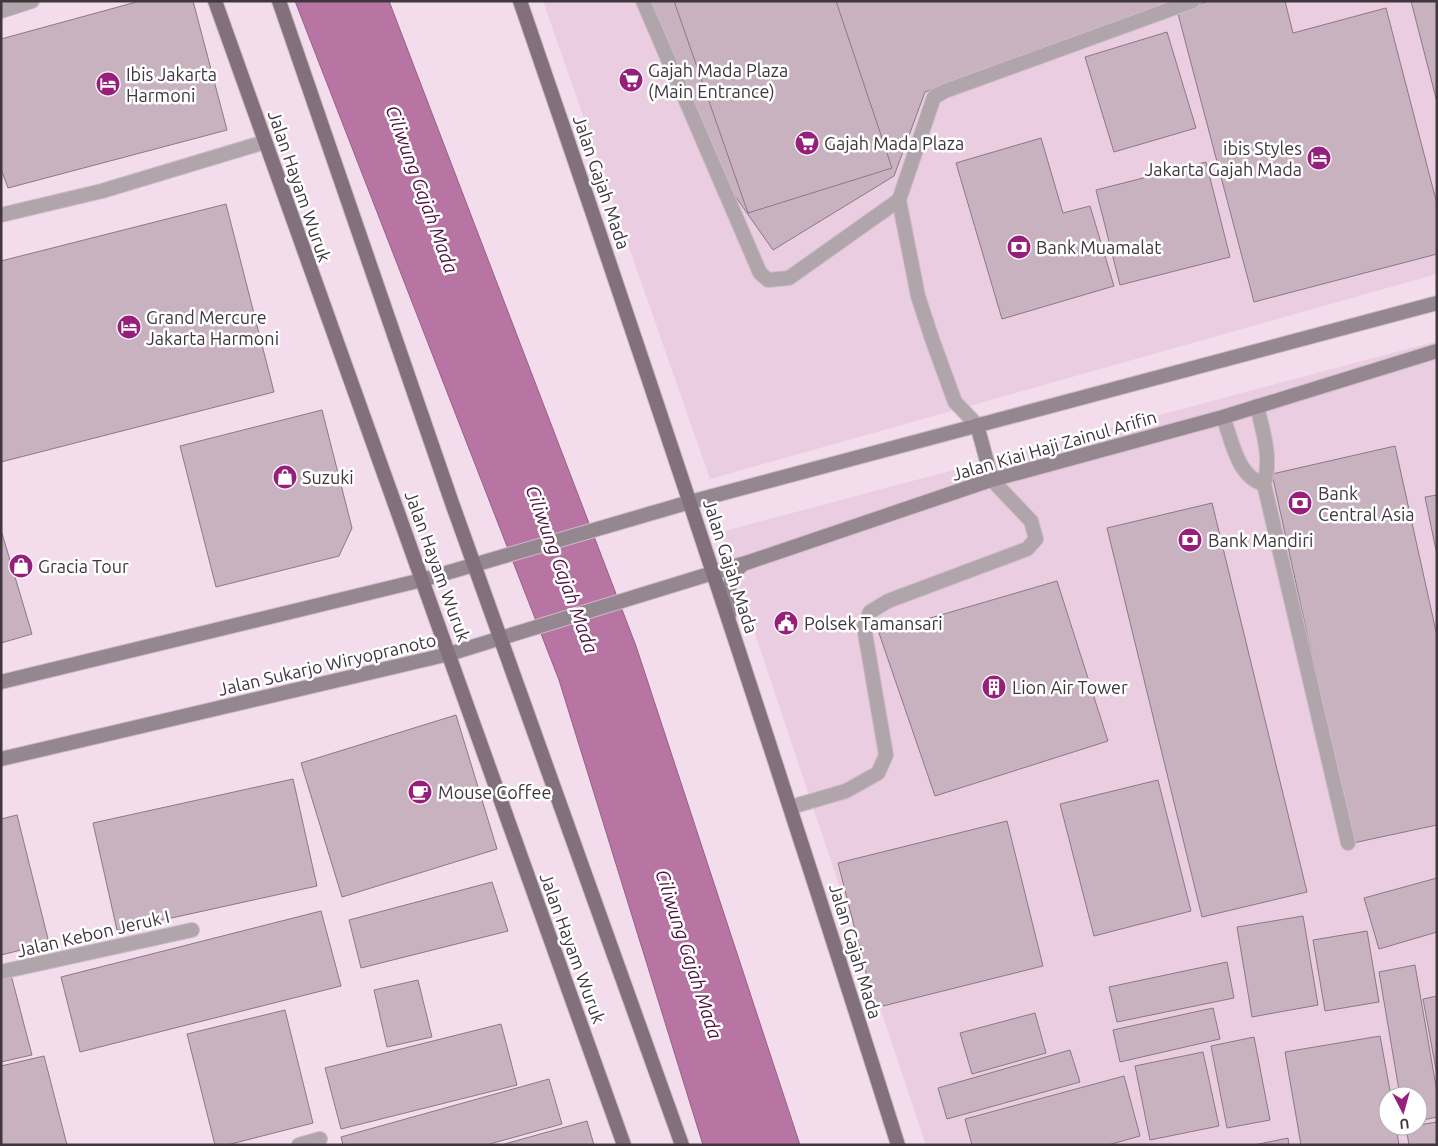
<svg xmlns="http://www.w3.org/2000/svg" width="1438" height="1146" font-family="Ubuntu,sans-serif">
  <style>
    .built { fill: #eacde0; fill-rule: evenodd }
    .water { fill: #b874a3; stroke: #946284 }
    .building { fill: #c8b2c0; stroke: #8c7885 }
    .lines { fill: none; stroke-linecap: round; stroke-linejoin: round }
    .service-casing { stroke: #cfbbc8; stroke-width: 16 }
    .minor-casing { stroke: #cfbbc8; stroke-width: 16 }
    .secondary-casing { stroke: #cfbbc8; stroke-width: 16 }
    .primary-casing { stroke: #cfbbc8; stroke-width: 16 }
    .service { stroke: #afa5ab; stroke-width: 14 }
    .minor { stroke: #afa5ab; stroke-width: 14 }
    .secondary { stroke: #958790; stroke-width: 14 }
    .primary { stroke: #82717c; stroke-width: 14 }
    .labels { text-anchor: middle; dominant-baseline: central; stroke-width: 5; stroke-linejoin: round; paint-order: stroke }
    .poi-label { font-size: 18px; fill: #40373d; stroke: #fff; text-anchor: start }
    .street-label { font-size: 18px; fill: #40373d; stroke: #fff }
    .water-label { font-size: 19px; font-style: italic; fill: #4d0f3e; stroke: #fff }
  </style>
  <rect width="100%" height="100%" fill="#f3dceb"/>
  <!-- built -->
  <path class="built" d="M543 1H1437V274L710 479Z
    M1437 341V1145H926L721 532ZM1388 1096H1418V1126H1388Z"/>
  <!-- water -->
  <path class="water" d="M295 1H389L636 646 800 1145H703L559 680Z"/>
  <!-- building -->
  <path class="building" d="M140 1H193L227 130 8 188 1 169V39Z
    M648 1H1188L925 92 894 176 773 250 721 176Z
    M674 1H836L892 168 748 213Z
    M1209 1H1285L1293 33 1386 8 1437 204V254L1254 302 1177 10Z
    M1411 1H1437V102Z
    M1167 32 1196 128 1114 152 1085 57Z
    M1041 138 1063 213 1090 206 1114 286 1002 319 956 163Z
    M1206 162 1230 257 1120 285 1096 190Z
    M226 204 274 392 1 462V261Z
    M322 410 352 528 339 556 216 587 180 446Z
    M1395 446 1437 636V825L1353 843 1272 474Z
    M1437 495V555L1425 497Z
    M1212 503 1307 892 1202 917 1107 528Z
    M1 530 32 634 1 643Z
    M1057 581 1108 741 935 796 879 633Z
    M456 715 497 849 342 897 301 763Z
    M293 779 317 886 117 930 93 823Z
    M1158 780 1191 911 1094 936 1060 804Z
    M17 815 49 943 1 955V819Z
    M1007 821 1043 966 875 1008 838 863Z
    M1437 878V932L1379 949 1364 898Z
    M492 882 508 931 361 968 349 920Z
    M321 911 341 986 80 1052 61 977Z
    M1303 916 1318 1005 1252 1017 1237 927Z
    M1367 931 1379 1002 1325 1011 1313 940Z
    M1227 962 1234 998 1117 1022 1109 987Z
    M1415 965 1437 1092V1117L1418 1121V1096H1400L1379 972Z
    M11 975 32 1055 1 1062V977Z
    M418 980 432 1037 387 1047 374 990Z
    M1437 996V1075L1423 999Z
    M1213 1008 1220 1039 1120 1062 1113 1030Z
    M285 1010 313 1123 227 1145H215L187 1034Z
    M1035 1013 1046 1053 972 1074 960 1033Z
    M501 1024 517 1085 341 1129 325 1068Z
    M1380 1036 1391 1096H1388V1126H1396L1399 1145H1301L1285 1052Z
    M1254 1037 1270 1120 1227 1128 1211 1046Z
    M1070 1050 1080 1082 947 1119 938 1088Z
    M1203 1052 1219 1126 1150 1140 1135 1066Z
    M44 1056 67 1145H1V1066Z
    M1124 1076 1140 1136 1108 1145H972L965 1119Z
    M549 1079 562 1124 486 1145H343L341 1137Z
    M587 1121 594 1145H501Z
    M1437 1122V1145H1409L1406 1127Z
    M1288 1138 1289 1145H1254Z"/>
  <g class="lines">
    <defs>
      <path id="service" d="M643 1 760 273 768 280 789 278 899 200
        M1 11 32 1
        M1 215 102 191 265 142
        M1257 406C1263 432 1272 458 1264 484L1348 843
        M1223 417C1232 440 1237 477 1264 484
        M977 425 955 402 932 339 918 296 899 200 934 97 945 91 1193 1
        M791 807 846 791 878 773 886 755 864 627 870 612 888 601 1027 549 1036 539 1031 521 992 480"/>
      <path id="minor" d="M1 972 192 930
        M299 1145 320 1139"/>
      <path id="secondary" d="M977 425 992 480
        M729 615C727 596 727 577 743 564L988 481 1223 417 1437 351
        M1 682 422 580 690 502 1437 303
        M1 759 449 654 742 564"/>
      <path id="primary" d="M215 1 624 1145
        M279 1 452 503 682 1145
        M520 1C651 381 777 762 898 1145"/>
    </defs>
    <!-- service casing -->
    <use href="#service" class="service-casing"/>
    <!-- minor casing -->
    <use href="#minor" class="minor-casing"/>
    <!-- secondary casing -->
    <use href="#secondary" class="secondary-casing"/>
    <!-- primary casing -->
    <use href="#primary" class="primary-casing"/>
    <!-- service -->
    <use href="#service" class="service"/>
    <!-- minor -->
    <use href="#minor" class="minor"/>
    <!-- secondary -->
    <use href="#secondary" class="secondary"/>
    <!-- primary -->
    <use href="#primary" class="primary"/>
  </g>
  <!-- icons -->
  <defs>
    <symbol id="supermarket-disc" viewBox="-11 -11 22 22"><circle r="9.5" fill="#961f7b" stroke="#fff"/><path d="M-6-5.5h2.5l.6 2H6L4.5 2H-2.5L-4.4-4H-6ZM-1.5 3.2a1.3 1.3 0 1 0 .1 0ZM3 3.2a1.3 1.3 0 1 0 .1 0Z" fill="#fff"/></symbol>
    <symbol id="hotel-disc" viewBox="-11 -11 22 22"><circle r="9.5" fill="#961f7b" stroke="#fff"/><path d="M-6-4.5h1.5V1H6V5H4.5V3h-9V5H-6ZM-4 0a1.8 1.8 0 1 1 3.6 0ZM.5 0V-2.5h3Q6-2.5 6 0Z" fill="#fff"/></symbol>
    <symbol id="bank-disc" viewBox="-11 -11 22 22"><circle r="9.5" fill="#961f7b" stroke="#fff"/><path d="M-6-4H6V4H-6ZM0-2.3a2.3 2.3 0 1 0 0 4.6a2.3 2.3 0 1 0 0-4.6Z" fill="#fff"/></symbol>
    <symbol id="shop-disc" viewBox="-11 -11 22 22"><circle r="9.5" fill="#961f7b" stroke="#fff"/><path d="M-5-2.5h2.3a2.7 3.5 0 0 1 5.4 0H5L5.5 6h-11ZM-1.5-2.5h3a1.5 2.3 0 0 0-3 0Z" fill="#fff"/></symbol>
    <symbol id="civic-disc" viewBox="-11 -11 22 22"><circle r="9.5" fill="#961f7b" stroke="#fff"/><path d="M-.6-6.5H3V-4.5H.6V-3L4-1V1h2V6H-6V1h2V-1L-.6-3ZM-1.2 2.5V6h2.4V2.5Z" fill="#fff"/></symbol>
    <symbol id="building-disc" viewBox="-11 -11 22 22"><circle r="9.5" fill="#961f7b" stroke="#fff"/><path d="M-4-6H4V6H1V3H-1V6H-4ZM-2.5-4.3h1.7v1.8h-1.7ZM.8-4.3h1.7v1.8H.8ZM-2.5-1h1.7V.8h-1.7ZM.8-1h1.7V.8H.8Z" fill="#fff"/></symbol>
    <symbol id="cafe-disc" viewBox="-11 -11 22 22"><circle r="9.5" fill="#961f7b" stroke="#fff"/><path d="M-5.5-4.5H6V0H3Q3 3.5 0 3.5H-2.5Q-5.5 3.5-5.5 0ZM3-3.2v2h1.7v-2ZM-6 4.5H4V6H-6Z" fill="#fff"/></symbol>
  </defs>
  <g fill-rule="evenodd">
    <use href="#supermarket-disc" x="617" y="66" width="28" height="28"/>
    <use href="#hotel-disc" x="94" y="70" width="28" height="28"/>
    <use href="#supermarket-disc" x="793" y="129" width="28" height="28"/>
    <use href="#hotel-disc" x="1305" y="144" width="28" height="28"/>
    <use href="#bank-disc" x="1005" y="233" width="28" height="28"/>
    <use href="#hotel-disc" x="115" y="313" width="28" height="28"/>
    <use href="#shop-disc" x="271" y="463" width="28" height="28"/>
    <use href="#bank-disc" x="1286" y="489" width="28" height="28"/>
    <use href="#bank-disc" x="1176" y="526" width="28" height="28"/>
    <use href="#shop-disc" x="7" y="552" width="28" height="28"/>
    <use href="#civic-disc" x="772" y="609" width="28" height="28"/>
    <use href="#building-disc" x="980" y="673" width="28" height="28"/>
    <use href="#cafe-disc" x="406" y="778" width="28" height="28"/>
  </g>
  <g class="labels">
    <!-- poi labels -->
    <g class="poi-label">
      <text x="648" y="70">Gajah Mada Plaza<tspan x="648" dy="21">(Main Entrance)</tspan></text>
      <text x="126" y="74">Ibis Jakarta<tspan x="126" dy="21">Harmoni</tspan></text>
      <text x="824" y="143">Gajah Mada Plaza</text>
      <text x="1302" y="148" text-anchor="end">ibis Styles<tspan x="1302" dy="21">Jakarta Gajah Mada</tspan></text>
      <text x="1036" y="247">Bank Muamalat</text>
      <text x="146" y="317">Grand Mercure<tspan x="146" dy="21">Jakarta Harmoni</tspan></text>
      <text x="302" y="477">Suzuki</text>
      <text x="1318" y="493">Bank<tspan x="1318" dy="21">Central Asia</tspan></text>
      <text x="1208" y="540">Bank Mandiri</text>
      <text x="38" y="566">Gracia Tour</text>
      <text x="804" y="623">Polsek Tamansari</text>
      <text x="1012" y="687">Lion Air Tower</text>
      <text x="438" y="792">Mouse Coffee</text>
    </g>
    <!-- street labels -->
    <g class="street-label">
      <text transform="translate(602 182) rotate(71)">Jalan Gajah Mada</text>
      <text transform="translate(300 186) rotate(71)">Jalan Hayam Wuruk</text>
      <text transform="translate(1054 445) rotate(-16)">Jalan Kiai Haji Zainul Arifin</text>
      <text transform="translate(438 566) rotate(70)">Jalan Hayam Wuruk</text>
      <text transform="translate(731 566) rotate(72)">Jalan Gajah Mada</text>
      <text transform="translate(327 664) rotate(-13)">Jalan Sukarjo Wiryopranoto</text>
      <text transform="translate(93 933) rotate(-13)">Jalan Kebon Jeruk I</text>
      <text transform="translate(573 948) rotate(70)">Jalan Hayam Wuruk</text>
      <text transform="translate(856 951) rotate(73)">Jalan Gajah Mada</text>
    </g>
    <!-- water labels -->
    <g class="water-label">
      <text transform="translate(422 189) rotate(70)">Ciliwung Gajah Mada</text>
      <text transform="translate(562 569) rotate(70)">Ciliwung Gajah Mada</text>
      <text transform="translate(689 954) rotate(72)">Ciliwung Gajah Mada</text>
    </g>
  </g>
  <!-- border -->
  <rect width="1438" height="1146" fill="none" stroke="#40373d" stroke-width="5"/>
  <!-- north arrow -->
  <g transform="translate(1403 1111) rotate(174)"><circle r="24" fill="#ffffff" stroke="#b3afb1"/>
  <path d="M0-4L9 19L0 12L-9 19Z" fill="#961f7b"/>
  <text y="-8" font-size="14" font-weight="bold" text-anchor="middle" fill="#40373d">U</text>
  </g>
</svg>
